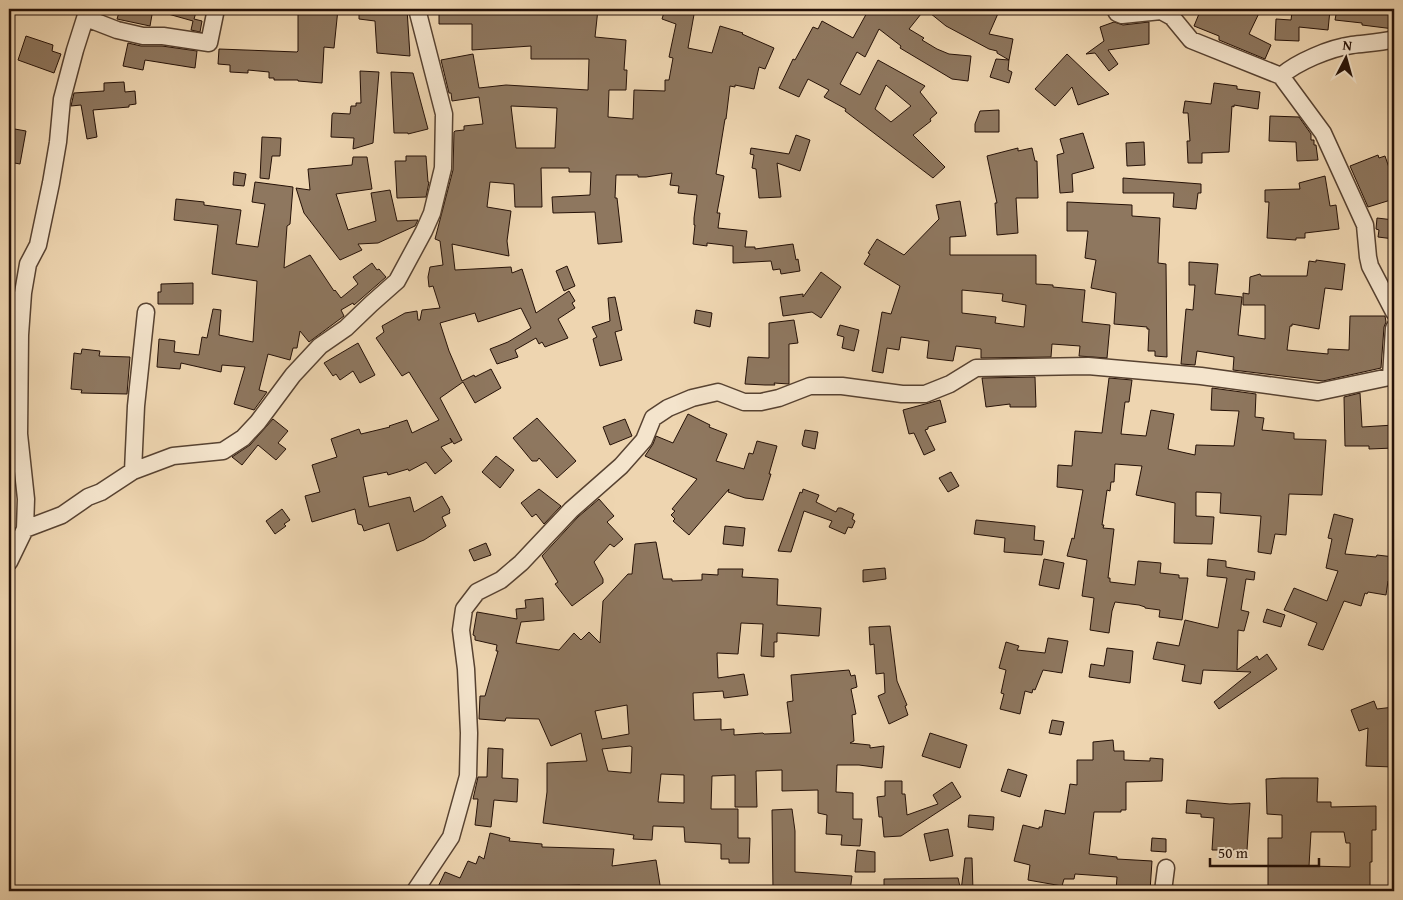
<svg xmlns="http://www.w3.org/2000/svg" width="1403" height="900" font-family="'Gentium Book Plus',serif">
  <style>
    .building { fill: #8e775f; stroke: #251107; fill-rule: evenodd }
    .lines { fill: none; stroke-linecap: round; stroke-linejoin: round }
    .minor-casing { stroke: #574231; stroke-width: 19 }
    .minor { stroke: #f4e4cc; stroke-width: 16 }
  </style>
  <rect width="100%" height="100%" fill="#eed5b0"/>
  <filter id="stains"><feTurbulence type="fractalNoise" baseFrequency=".004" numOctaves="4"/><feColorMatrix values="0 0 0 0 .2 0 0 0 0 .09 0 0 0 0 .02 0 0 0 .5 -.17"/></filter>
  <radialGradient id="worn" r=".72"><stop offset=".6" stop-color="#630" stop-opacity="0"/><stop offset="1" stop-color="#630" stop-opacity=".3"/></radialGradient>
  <!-- building -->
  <path class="building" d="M120 9H153L150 26 117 19Z
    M162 9H197L194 19 202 21 200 32 191 30 193 21 161 12Z
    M298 9H338L334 48 324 47 322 83 298 81V80H274V78H269V72L248 70V73L230 72V65L218 64 219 49 297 52 298 51Z
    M359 9H407L410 56 377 53 375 21 359 19Z
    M439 9H598L595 37 626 40 624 70H627L626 90H609L608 117 633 119 634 90 665 91V80H669L673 58 669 57 676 24 662 19 665 9H695L688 48 712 53 720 26 743 33 742 34 774 48 765 69 759 67 754 89 735 85V87L730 86 726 119H725L716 174 724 176 717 213H720L718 228 747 231 745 247H755V249L793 244 796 260 798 259 800 271 781 274 780 269 773 270 771 261 733 263V246L707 243V246L693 244 695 225H694V218L697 195 678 193 679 186 670 185 672 173 646 177H638V175H616L615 198H617L622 242 598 244 595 212 553 213 552 197 590 195 591 172H569V168H541L542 207H515L514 184 490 182 487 207 511 211 507 241 509 256 452 244 455 270 511 267 512 273 522 269 536 313 569 291 575 301 572 303 575 308 558 319 568 338 545 347 542 342 539 344 536 338 515 350 518 357 497 364 490 349 508 342 531 328 521 308 478 322 475 313 440 323 449 351 462 381 474 375 475 377 491 369 501 388 475 403 463 382 440 398 462 440 454 444 450 438 452 442 441 447 452 461 435 474 426 462 409 471 408 469 388 475 387 472 363 477 369 507 410 497 414 512 442 496 450 510 449 511 450 513 442 517 446 526 424 540 397 551 389 523 364 531 362 525 358 524 355 509 312 522 305 496 320 492 312 465 337 457 331 439 359 429 361 434 390 427 389 426 407 420 412 433 439 420 409 372 402 376 376 338 384 332 382 326 405 313 417 311 418 320H420L422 310 440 308 433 286 429 287 428 277 430 267 443 265 440 241 435 239 453 170 454 132 455 131 464 130V126L483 124 479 97 452 101 451 93H449L441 60 473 54 479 88 506 85 588 90 589 59H531V46L472 50V24H439ZM511 106 557 108 555 148H516Z
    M869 9H925L909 29 924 38 922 40 937 49 949 54 971 56 968 81 952 79 900 48 901 46 879 29 865 57 857 52 840 84 860 95 878 60 925 86 920 92 937 113 930 119 931 121 913 135 945 167 933 178 845 111 846 109 824 97 829 90 808 79 799 97 779 88 793 59 795 60 813 27 818 29 822 21 853 38ZM886 85 911 106 891 122 875 109Z
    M925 9H1000L989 34 1013 39 1009 60 997 53V51L989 49 946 26Z
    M1201 9H1261L1249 34 1271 45 1265 59 1219 40V36L1194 26Z
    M1307 9 1330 10 1328 30 1299 27V41L1275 40 1276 19 1291 20 1292 12 1306 13Z
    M1337 9H1394V29L1362 25V23L1335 20Z
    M1114 22 1123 25 1149 22V44L1108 50 1118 64 1109 71 1095 53 1086 54 1104 41 1100 27Z
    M26 36 53 45 52 51 61 54 54 73 18 60Z
    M128 43 141 46H162L197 51 195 68 145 60 143 70 123 66Z
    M1067 54 1109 94 1078 105 1072 87 1055 106 1035 89Z
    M996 59 1009 60 1008 70 1012 72 1009 83 990 77Z
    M360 71 379 72 373 143 353 149 354 138 331 137 332 115 333 113 350 114 351 106H356V103H361Z
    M391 72 413 73 428 129 408 134V133H394Z
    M124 82 125 92 135 91 136 104 129 105V107L93 110 97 137 87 139 81 105 71 106 74 93 104 91V83Z
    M1214 83 1237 86V89L1260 92 1258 109 1234 105V107L1232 106 1229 152 1202 153V163H1188L1187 141H1190L1188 113H1183L1185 101 1211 104Z
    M999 110V132H975V124L980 111Z
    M1270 116 1299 117 1311 134V140H1314V145H1316L1318 160 1297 161 1296 142 1269 141Z
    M9 128 26 131 20 164 9 162Z
    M1083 133 1094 168 1072 174 1073 192 1060 193 1057 155 1064 153 1060 139Z
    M796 135 810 140 800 171 777 163 781 197 759 198 756 169 752 168 754 155 750 154 751 148 789 154Z
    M262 137 281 138 280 156H272L269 179 260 178Z
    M1144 142 1145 165 1127 166 1126 143Z
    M1018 148V151L1032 148 1035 161H1037L1038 198H1016L1018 233 997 235 995 203H997L987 156Z
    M1378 155 1379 158 1385 156 1394 182V187L1391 189 1394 199 1368 207 1350 166Z
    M406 156H426L428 182H429L426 197 397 198 395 161H406Z
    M353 157H367L372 189 336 194 348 230 376 221 371 193 390 190 397 221 418 220 415 226 378 243 358 244 362 250 340 260 304 213 296 188 310 190 308 169 352 165Z
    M234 172 246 174 244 186 233 185Z
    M1325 176 1330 206 1336 205 1339 229 1305 233V238H1296V240L1267 238 1269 202H1265V190L1300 189 1299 183Z
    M1123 178 1201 184V193H1198L1196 209 1173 207 1174 193H1123Z
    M255 182 293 187 290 224 287 226 284 268 310 255 334 291 335 290 341 298 358 284 353 277 372 263 377 270 379 269 386 277 354 305 353 303 341 310 344 316 309 342 300 331 297 348H293L290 360 268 354 259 390 267 392 254 410 234 404 245 367 222 365 221 372 181 363 180 369 157 367 159 339 175 341 174 352 199 355 202 337 207 338 213 309 221 310 219 335 253 342 257 281 212 274 218 225 174 220 176 199 204 202V205L241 210 236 244 258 247 265 204 252 202Z
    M960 201 966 236 950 237V255H1036V284L1053 285V287L1085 290 1082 322 1110 325 1107 358 1079 356 1080 346 1052 344 1051 357 981 358V349L956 346 953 361 927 358 929 341 901 337 899 350 887 348 883 373 872 371 882 312 891 314 900 286 864 264 870 254 868 253 877 239 904 255 939 219 936 205ZM962 290 1003 294 1002 301 1026 305 1024 327 995 323 996 317 962 313Z
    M1067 202 1132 205V216L1160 218 1158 263 1166 264 1167 357 1155 356V351H1148L1149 329H1147V327L1114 324 1116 293 1091 288 1096 260 1085 258 1088 231H1067Z
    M1377 218 1394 220V239L1378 237 1379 230 1376 229Z
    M1316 260 1345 264 1342 290 1325 288 1319 329 1292 324V326H1290L1287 350 1328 354V349L1349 350 1350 316H1385L1386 322 1384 327 1381 368 1323 381 1233 370 1234 357 1197 351 1195 365 1181 364 1186 309 1193 310 1195 285H1189V262L1218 264 1215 294 1242 297 1238 335 1265 339V305H1243V293L1249 294 1250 277 1260 274 1261 276H1307L1309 261 1316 262Z
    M567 266 575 286 564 291 556 271Z
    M821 272 841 287 821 318 812 312 783 316 780 297 803 294V297Z
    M193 283V304H158V292H161V284Z
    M615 297 622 330 615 332 622 360 600 366 593 339 597 337 592 327 610 321 608 298Z
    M696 310 712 313 710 327 694 323Z
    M794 320 798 343 789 344V384L774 383 775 385H765L745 384 748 357 769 358V323Z
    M840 325 859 330 854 351 842 348 844 337 837 335Z
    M358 343 375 375 360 383 353 371 340 380 336 374 333 376 324 363Z
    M82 349 100 351 99 356 130 357 127 394 81 393 82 390 71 389 74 353 81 354Z
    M1035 377 1036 407H1010V404L986 407 982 378Z
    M1109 378 1132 380 1129 402H1125L1121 434 1146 436 1151 410 1174 414 1168 449 1195 455 1196 445 1234 446 1239 411 1211 410 1212 388 1256 394 1255 417 1264 418 1262 430 1294 433V439L1326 440 1322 495 1289 494 1286 535 1275 534 1271 554 1258 552 1261 516 1220 513 1221 493 1196 492V516L1214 517 1212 544 1174 543 1175 503 1136 495 1142 466 1115 464 1114 482H1111L1110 491 1107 490 1102 525H1104L1103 528 1114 529 1108 578H1110V582L1135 585 1138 561 1161 563 1160 573 1179 575V578H1188L1182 620 1159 617 1160 610 1145 608V607L1139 605 1115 602 1112 611 1109 633 1090 630 1094 598 1082 596 1087 560 1067 556 1072 538 1074 539 1083 490 1057 487 1058 465 1072 466 1075 431 1102 433Z
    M1360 393 1362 427 1394 425V448L1369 449V446H1345L1344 397Z
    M940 400 946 422 928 427V429L925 430 935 450 924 455 914 433 909 434 903 410Z
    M688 414 710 425 709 427 727 434 716 461 744 469 749 453 753 454 757 441 777 446 769 474H771L763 500 745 498 728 492 729 489 689 535 673 521 675 519 671 515 675 511 672 509 697 479 645 456 653 444 656 436 673 443Z
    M537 418 576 461 557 478 539 458 537 461H532L513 438Z
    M273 419 288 431 278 443 286 449 276 460 258 445 242 465 232 457 250 445Z
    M625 419 632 436 610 445 603 427Z
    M805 430 818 432 815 449 803 446 802 444Z
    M496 456 514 470 500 488 482 472Z
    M951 472 959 486 948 492 939 478Z
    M539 489 561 506 544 524 536 514 532 517 521 503Z
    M803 489 819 495 816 502 836 512 838 508H841L854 514 852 519 855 521 852 528 848 527 845 534 829 527 832 521 804 511 791 552 778 551 800 492 802 493Z
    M599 499 614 516 607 522 623 539 614 547 610 544 594 562 603 579V583L572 606 555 584 558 582 542 556 578 517Z
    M282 509 290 520 284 524 286 526 275 534 266 521Z
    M1334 514 1353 519 1345 554 1376 557 1377 555 1394 557V582L1388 581 1386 595 1368 592 1367 594 1365 593 1361 606 1344 601 1323 650 1308 645 1317 623 1284 610 1294 588 1327 601 1338 571 1326 568 1332 539 1328 538Z
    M976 520 1035 526 1034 540 1044 541 1042 555 1004 552 1005 538 974 534Z
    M725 526 745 528 743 546 723 544Z
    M656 542 663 579H672V581L702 580V574L718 575V569H743L742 577 778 579 777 605 821 608 819 636 777 633V642H774V657L761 656 763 624 741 623 738 654 717 653 718 678 744 674 748 695 724 698 723 691 693 693 694 720 721 719V730L734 729V735L763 733 764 734 791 733 787 702 793 701 791 675 849 670 851 676 855 675 857 687 851 689 856 714 852 715 854 741 850 743 870 745V748L884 746 882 768 859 765H837L836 792 853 793V819H862L860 846 841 845 842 835 826 834 827 815 818 813V790L782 791V770L756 771 757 807H735V775L712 776 711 809H738V838H750L749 863H729V859H721V844L685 842 684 827 653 826 652 840 633 839 634 835 543 823 547 792V763L587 761 581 733 551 746 539 719 506 718 505 721 479 719 480 696H485L498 651H496L497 645 475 640V636L473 635 477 612 517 619 516 609 526 608 525 600 543 598 544 620 521 622 516 643 559 650 574 633 581 640 589 632 600 643 603 601 628 574H632L635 544ZM627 705 629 734 602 739 595 711ZM630 746 632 747 631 773 608 771 602 749ZM661 774 684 775V803L658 802Z
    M486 543 491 555 474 561 469 550Z
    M1044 559 1064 563 1059 589 1039 585Z
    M1208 559 1226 561V567L1255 572 1254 580 1246 579 1241 610 1249 612 1244 631 1238 630 1237 670 1257 656 1259 660 1267 654 1277 669 1219 709 1214 702 1251 672 1203 670 1201 684 1182 681 1185 665 1153 659 1157 642 1179 646 1185 620 1218 628 1227 578 1207 576Z
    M885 568 886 579 863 582V570Z
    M1267 609 1285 615 1281 627 1263 622Z
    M890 626 897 681 907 705 905 706 908 715 889 724 878 696 885 693 884 673 876 674 874 644 870 645 869 627Z
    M1048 638 1068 641 1062 673 1043 670 1035 690 1033 689 1032 693 1025 691 1020 714 1000 709 1004 694 1001 693 1006 670 999 668 1006 642 1019 646 1017 650 1045 653Z
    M1107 648 1133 651 1130 683 1089 677 1091 664 1104 666Z
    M1374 701 1377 709 1394 707 1393 767 1366 766 1368 728 1359 731 1351 710Z
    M1052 720 1064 722 1061 735 1049 733Z
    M930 733 967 745 960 768 922 756Z
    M1113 740 1114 751H1124V760L1150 761V758L1163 759 1162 781 1126 782V810H1121V812H1094L1089 854 1117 857V859L1152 861 1150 891H1116L1117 877 1075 874 1074 879H1064L1062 886 1028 880 1030 865 1014 861 1023 825 1039 829V827H1042L1045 810 1065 814 1070 784 1077 785V760H1093V742Z
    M488 748 503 749 502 778 518 779 517 802 494 800 491 827 475 825 478 799H473L478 777H487Z
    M1008 769 1027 775 1020 797 1001 791Z
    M1282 778H1318L1317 802H1331V807L1376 806V830H1372V862H1370V891L1295 890 1294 889 1268 888V838H1282V815L1267 814 1266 779ZM1311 832H1344L1346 843H1350V867L1309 866Z
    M885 781H902V794H905L907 815 938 804 933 795 952 782 961 797 901 836 884 837 882 817H879L877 797 885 796Z
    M1187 800 1230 804 1250 803 1247 850H1212L1214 818 1201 817V814L1186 813Z
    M792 809 795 831V872L852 876 850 891H773L772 810Z
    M969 815 994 817 993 830 968 827Z
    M948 829 953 856 930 861 924 834Z
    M490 833 510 838 509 841 542 844V847L614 849 612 866 656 860 661 891H605V888H580V885L540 886 539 891H436L445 872 460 878 468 861 476 864 479 856 484 859Z
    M1152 838 1166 839V852L1151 851Z
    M857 850 875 852V872H855Z
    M965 858H972L973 891H961Z
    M958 878 961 891H884V879Z"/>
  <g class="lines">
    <defs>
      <path id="minor" d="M1115 9 1117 13 1122 15 1161 11 1172 17 1191 40 1281 76 1323 133 1365 225 1368 257 1370 266 1394 312
        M86 18 117 30 143 36H163L209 43 216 9
        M1281 76C1297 62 1330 48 1352 45 1367 43 1379 43 1394 39
        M1391 377 1394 328
        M133 471 136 406 146 312
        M25 529 62 515 88 497 101 492 133 471 173 456 223 451 243 438 258 422 293 375 320 346 346 328 371 304 397 281 424 231 432 213 443 168 444 114 417 9
        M9 562 25 529 26 499 19 434 20 335 23 293 28 264 38 245 51 183 58 142 62 99 75 50 88 9
        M415 891 451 837 468 776 469 733 466 669 461 630 464 609 477 592 501 580 521 563 571 510 621 466 644 440 653 418 668 408 692 398 718 392 744 402H761L779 398 810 386H842L902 394H925L950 384 976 368 1088 366 1201 376 1318 392 1394 376
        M1163 891 1166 868"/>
    </defs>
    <!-- minor casing -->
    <use href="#minor" class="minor-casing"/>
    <!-- minor -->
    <use href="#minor" class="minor"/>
  </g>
  <!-- margin -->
  <rect width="1403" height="900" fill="none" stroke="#eed5b0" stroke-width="30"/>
  <rect x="10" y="10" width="1383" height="880" fill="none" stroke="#251107" stroke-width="2.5"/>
  <rect x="15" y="15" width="1373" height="870" fill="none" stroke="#251107"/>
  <!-- north arrow -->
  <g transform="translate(1346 58) rotate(6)" stroke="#f4e4cc" stroke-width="4" paint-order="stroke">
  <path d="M0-4L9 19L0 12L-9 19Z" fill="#251107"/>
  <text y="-8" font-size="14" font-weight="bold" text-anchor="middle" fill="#251107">N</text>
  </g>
  <!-- scale -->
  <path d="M1210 858v8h109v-8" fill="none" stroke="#251107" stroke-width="2.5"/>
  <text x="1218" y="858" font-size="15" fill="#251107" stroke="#f4e4cc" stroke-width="4" paint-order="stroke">50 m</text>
  <rect width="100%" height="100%" filter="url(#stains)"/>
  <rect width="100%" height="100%" fill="url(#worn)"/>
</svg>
